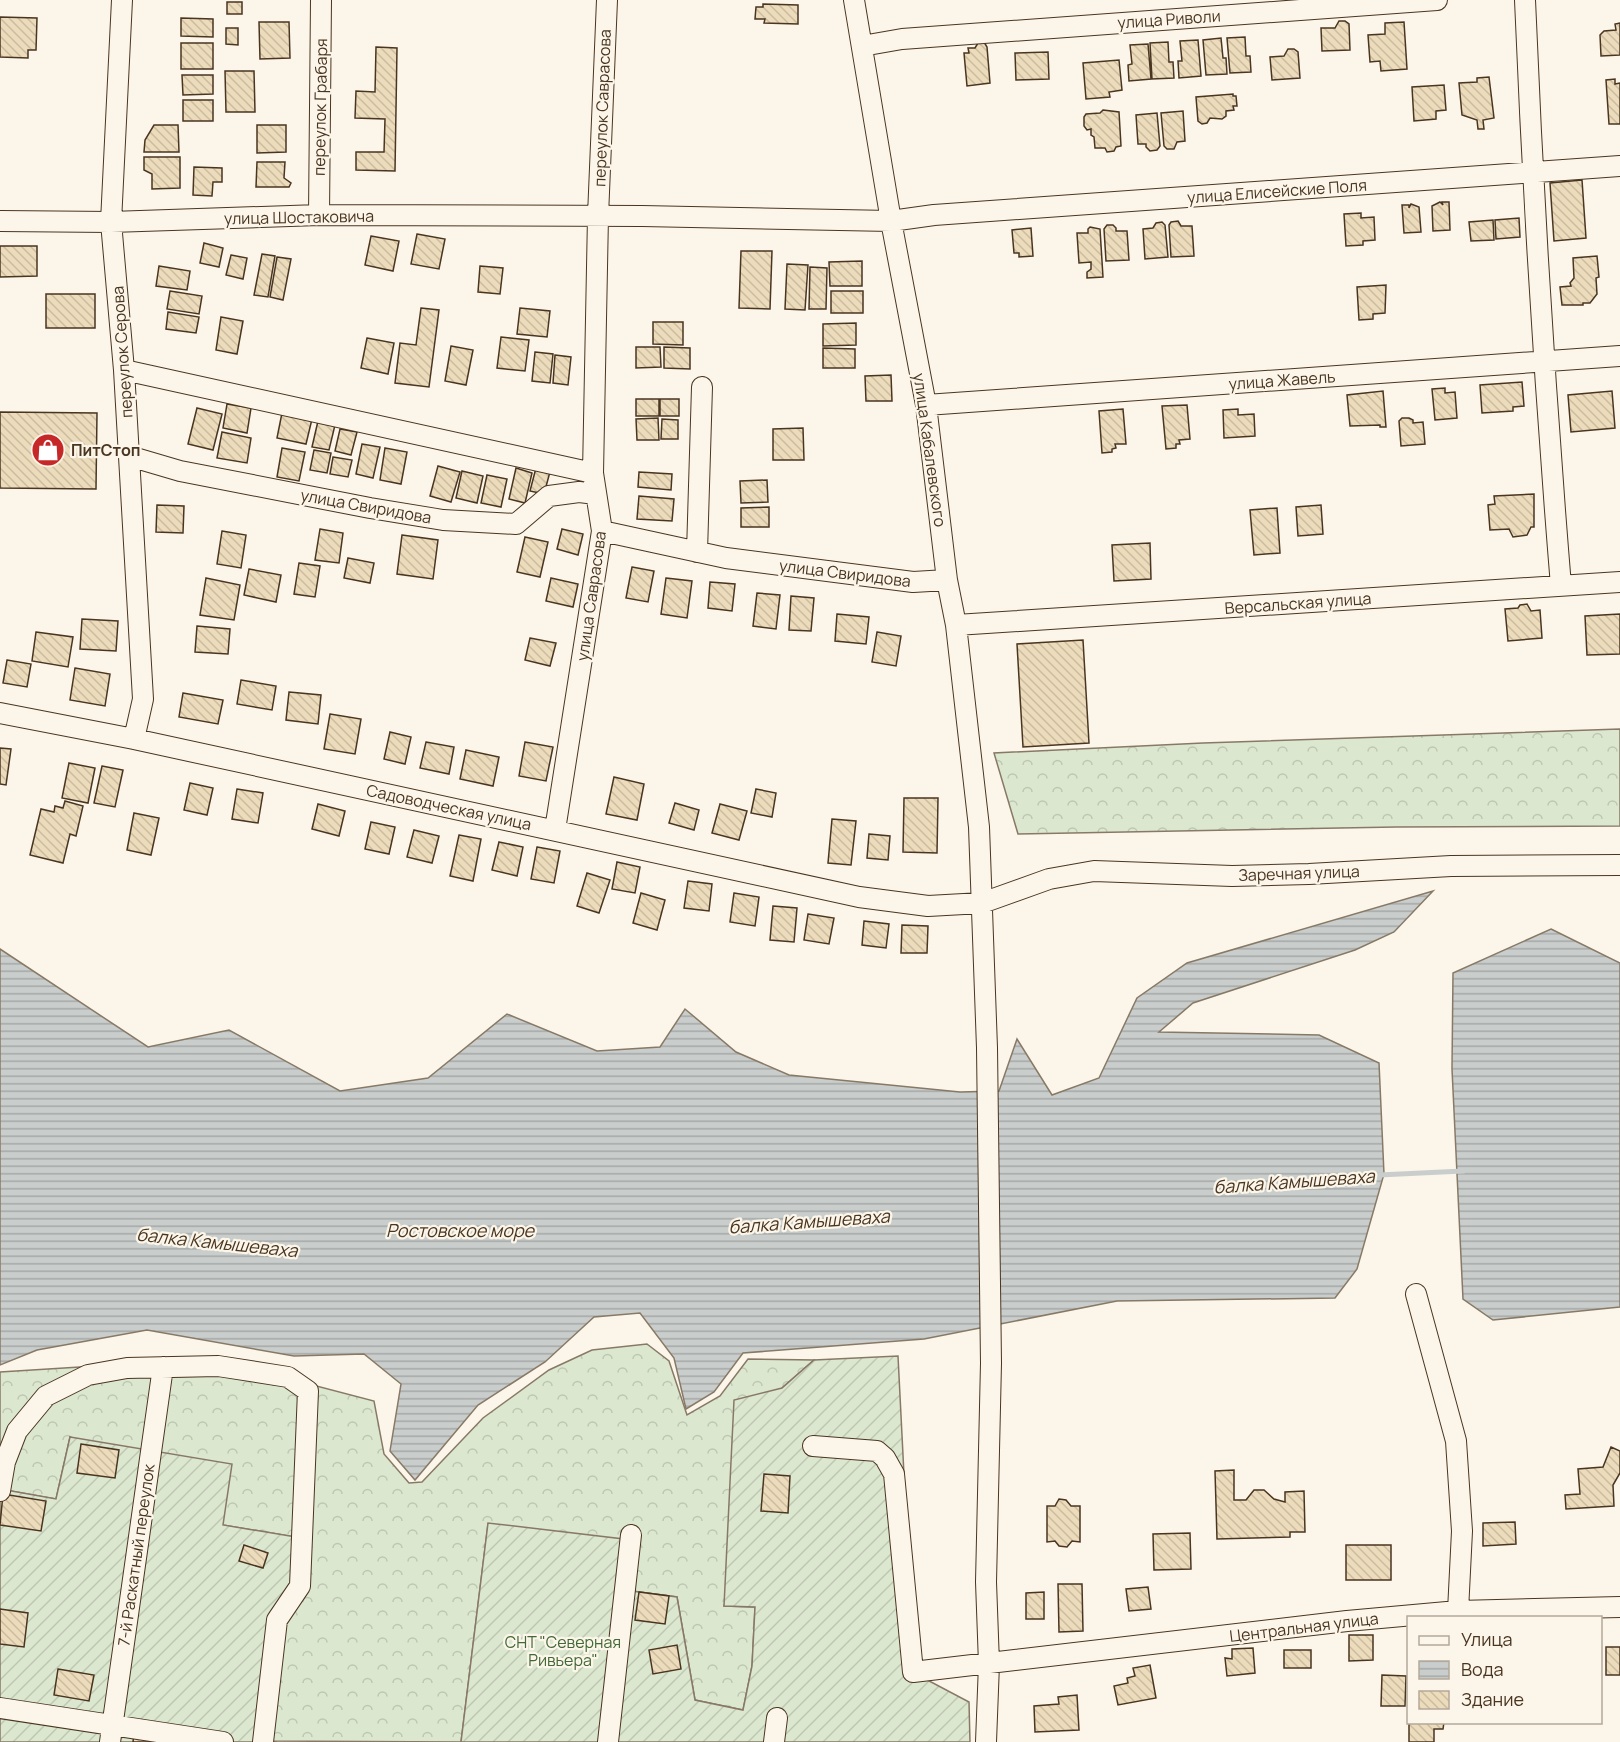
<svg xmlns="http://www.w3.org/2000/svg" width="1620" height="1742" font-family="Manrope,sans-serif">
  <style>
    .forest { fill: url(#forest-crowns); stroke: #887966; stroke-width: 1.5 }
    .garden { fill: url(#garden-furrows); stroke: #887966; stroke-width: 1.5 }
    .water { fill: url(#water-rules); stroke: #887966; stroke-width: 1.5 }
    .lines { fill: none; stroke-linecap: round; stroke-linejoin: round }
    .stream { stroke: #c9cecd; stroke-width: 5 }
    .building { fill: url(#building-back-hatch); stroke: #4a3520; stroke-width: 1.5 }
    .minor-casing { stroke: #4a3520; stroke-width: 22 }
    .minor { stroke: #fbf6e9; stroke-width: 20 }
    .labels { text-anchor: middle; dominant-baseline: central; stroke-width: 4.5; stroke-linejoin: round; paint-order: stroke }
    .street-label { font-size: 16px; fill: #4a3520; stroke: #fbf6e9 }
    .poi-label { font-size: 16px; font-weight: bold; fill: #4a3520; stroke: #fbf6e9; text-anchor: start }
    .park-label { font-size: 16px; fill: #436837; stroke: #fbf6e9 }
    .water-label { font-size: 18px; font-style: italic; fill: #4a3520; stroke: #fbf6e9 }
  </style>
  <defs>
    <pattern id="forest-crowns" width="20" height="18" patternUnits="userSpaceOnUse" patternTransform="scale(1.5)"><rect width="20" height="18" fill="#dce7d0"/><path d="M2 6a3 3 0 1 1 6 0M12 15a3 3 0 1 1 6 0" fill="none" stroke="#bec7b2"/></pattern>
    <pattern id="garden-furrows" width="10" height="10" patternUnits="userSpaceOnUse" patternTransform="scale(1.5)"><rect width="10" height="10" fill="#dce7d0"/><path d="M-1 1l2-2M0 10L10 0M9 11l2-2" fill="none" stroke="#bec7b2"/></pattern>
    <pattern id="water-rules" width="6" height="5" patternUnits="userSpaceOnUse" patternTransform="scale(1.5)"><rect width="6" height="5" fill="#c9cecd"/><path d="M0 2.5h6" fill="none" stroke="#a5a8a6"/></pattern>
    <pattern id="building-back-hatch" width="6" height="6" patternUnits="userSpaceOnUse" patternTransform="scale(1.5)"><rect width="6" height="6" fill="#ecdcbc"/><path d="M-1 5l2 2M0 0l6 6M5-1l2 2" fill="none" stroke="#ccbda1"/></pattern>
  </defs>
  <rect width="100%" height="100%" fill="#fbf6e9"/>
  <!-- forest -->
  <path class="forest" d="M1620 729V826L1396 827 1018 834 994 753 1203 743Z
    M647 1344 669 1361 687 1415 720 1396 748 1359 814 1360 782 1388 724 1606 755 1607 752 1666 743 1710 695 1700 677 1597 632 1591 488 1524 461 1742 264 1741 302 1538 223 1525 70 1437 56 1499 0 1489V1372L96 1366 263 1372 374 1401 384 1454 409 1483 422 1482 483 1418 549 1370 592 1350Z"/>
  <!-- garden -->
  <path class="garden" d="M898 1356 914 1673 969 1702 970 1742H461L488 1523 632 1540V1591L677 1597 695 1700 743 1710 752 1666 755 1607 724 1606 734 1400 782 1388 814 1360Z
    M70 1437 232 1464 223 1525 302 1538 265 1741 277 1742H0V1489L56 1499Z"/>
  <!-- water -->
  <path class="water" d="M1433 891 1394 932 1355 950 1193 1003 1159 1032 1319 1035 1379 1063 1384 1174 1357 1269 1335 1298 1117 1301 924 1339 743 1353 714 1392 686 1409 674 1358 640 1313 594 1317 545 1362 478 1405 415 1480 390 1451 401 1384 364 1354 294 1356 147 1330 37 1350 0 1365V949L148 1047 229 1030 340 1091 428 1078 507 1014 597 1051 660 1047 685 1009 736 1052 789 1075 960 1092 999 1091 1017 1039 1052 1095 1099 1078 1137 998 1187 963Z
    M1551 929 1620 963V1307L1493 1320 1463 1299 1452 1069 1453 973Z"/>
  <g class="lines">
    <!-- stream -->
    <path class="stream" d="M1379 1175 1463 1171"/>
  </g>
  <!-- building -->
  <path class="building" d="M227 2H242V14H227Z
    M763 4 798 5V24L764 23 765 19H755L756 7H763Z
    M0 17 37 18 36 50H28V58L0 57Z
    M181 18 213 19V37L181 36Z
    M1339 21H1345L1349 24 1350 50 1322 51 1321 28H1335Z
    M259 22H289L290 58 260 59Z
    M1404 22 1407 69 1381 71 1380 61 1370 62 1368 35 1385 34V23Z
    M1620 23V55L1601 56 1600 35 1604 31 1616 30 1615 24Z
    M226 28H238V45L226 44Z
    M1245 37 1246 56H1250L1251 72 1230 73 1227 38Z
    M1221 38 1223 58H1226L1227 74 1206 75 1203 40Z
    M1198 40 1201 76 1179 78 1178 61H1182L1180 41Z
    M984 42 987 47 990 83 967 86 964 53H969L968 48H975L978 43Z
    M1168 42 1169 62H1173L1174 78 1152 79 1150 43Z
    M181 43H213V69H181Z
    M1148 44 1151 79 1129 81 1128 65 1132 64 1130 45Z
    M376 47 397 48 395 171 356 170V152H384L385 119 355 118 356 91 375 92Z
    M1288 49H1294L1298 52 1300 78 1272 80 1270 57 1284 56Z
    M1048 52 1049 79 1016 80 1015 53Z
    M1119 60 1122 90 1109 92 1110 97 1086 99 1083 63Z
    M225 71H254L255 112H226Z
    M182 75H213V94L183 95Z
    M1489 77 1494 118 1483 120 1484 129H1478L1477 120 1462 115 1459 83 1477 82V78Z
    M1615 79V84L1620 83V124H1609L1606 80Z
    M1444 85 1446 110 1436 111V119L1414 121 1412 87Z
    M1233 94V96H1236L1237 106H1233L1234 110 1226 111V116L1222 119 1210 118 1207 123 1202 124 1198 121 1196 97Z
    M183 100H213V121H183Z
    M1103 110 1119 112 1121 146 1116 147 1114 151 1107 152 1105 148H1095L1094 137 1091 135V129L1087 130 1084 126V117L1086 114 1100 113Z
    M1183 111 1185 141 1177 142 1174 149H1167L1164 146 1161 113Z
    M1157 113 1160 146 1157 150 1150 151 1146 147V144H1138L1136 115Z
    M154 125H178L179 152H144L145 140Z
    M257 125H286V152L257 153Z
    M144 157H180V188L152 189V174L144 170Z
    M257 162H285L284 178 291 183 289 187H256Z
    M194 167 222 168V182H213L212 196 193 195Z
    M1582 180 1586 238 1554 241 1550 183Z
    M1440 202 1443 205 1442 202H1449L1450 230 1433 231 1432 206Z
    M1411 204 1419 207 1421 232 1404 233 1402 205H1409V208Z
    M1361 213V218L1374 217 1375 240 1363 241V245L1346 246 1344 214Z
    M1519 218 1520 237 1496 239 1495 220Z
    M1493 220 1494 240 1471 241 1469 222Z
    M1178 221 1181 226H1192L1194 256 1171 257 1169 225 1171 222Z
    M1162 222 1165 225 1168 257 1145 259 1143 229 1153 228 1156 223Z
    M1107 225H1113L1116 228V231H1127L1129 260 1106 261 1104 229Z
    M1090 227 1100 229 1103 277 1087 278V272L1091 269V262L1079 263 1077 233H1088V229Z
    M1031 228 1033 256 1019 257V253H1014L1012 230Z
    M417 234 445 239 439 269 411 264Z
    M371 236 399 241 393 271 365 265Z
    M204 243 223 248 219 267 200 263Z
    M0 246H37V276L0 277Z
    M741 251H772L770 309 739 308Z
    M262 254 275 256 268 297 254 295Z
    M231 255 247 258 243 279 226 275Z
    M1597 256 1599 277 1596 278 1597 294 1590 303H1583V305H1562L1560 287 1571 286 1570 283 1574 278 1573 258Z
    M277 257 291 259 283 300 270 297Z
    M862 261V286H830L829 262Z
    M787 264 808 265 805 310 785 309Z
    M159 266 190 271 187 290 156 286Z
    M480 266 503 268 500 294 478 292Z
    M810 267 827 268 826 309H809Z
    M1386 285 1385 313 1373 314V319L1359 320 1357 287Z
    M170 291 202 296 199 314 167 309Z
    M831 291H863V313H831Z
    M46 294H95V328H46Z
    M421 308 439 310 429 387 395 383 400 343 416 345Z
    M520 308 550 311 547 337 517 334Z
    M168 312 199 317 196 333 166 329Z
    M221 317 243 321 237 354 216 350Z
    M653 322H683V345L653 344Z
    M856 323V345L823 346V324Z
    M501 337 529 340 525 371 497 368Z
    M367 338 394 343 388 374 361 368Z
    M451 346 473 350 466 385 445 381Z
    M636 347H660L661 367 636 368Z
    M664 347 690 348V369L664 368Z
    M823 348 855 349V368H823Z
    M535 352 553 354 550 383 532 381Z
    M555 355 571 357 568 385 553 383Z
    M891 375 892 401H866L865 376Z
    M1522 382 1524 406 1513 407V411L1482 413 1480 385Z
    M1445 388V393L1455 392 1457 418 1435 420 1432 389Z
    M1383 391 1386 427H1380V425L1350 426 1347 395Z
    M1612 391 1615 428 1571 432 1568 395Z
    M636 399H659V416H636Z
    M660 399H679V416H660Z
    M227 404 251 408 247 433 223 428Z
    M1187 405 1190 439 1179 440 1180 444H1176V448L1166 449 1162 406Z
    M197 408 222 414 213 450 188 444Z
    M1123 409 1126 444H1115L1116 448 1112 449V452L1102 453 1099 411Z
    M1238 409V415L1254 414 1255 436 1224 438 1223 410Z
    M0 412 97 413 96 489 0 488Z
    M282 413 312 419 306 444 277 438Z
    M658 418 659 440H637L636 419Z
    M1402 418H1409L1413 420V423L1423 422 1425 444 1401 446 1399 421Z
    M662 419 678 420V439H661Z
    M318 421 335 425 329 450 312 447Z
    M803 428 804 460H773V429Z
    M340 429 357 432 351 455 335 451Z
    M222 432 251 438 247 463 217 458Z
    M362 444 380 447 373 478 356 474Z
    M282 448 305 452 299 481 277 477Z
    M385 448 407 452 401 484 380 480Z
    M314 450 331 453 327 473 310 470Z
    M333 457 352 460 348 477 330 474Z
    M537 464 551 468 544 494 530 491Z
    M438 466 460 472 451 502 430 496Z
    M516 468 532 473 525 503 509 499Z
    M462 471 483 476 477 503 456 498Z
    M639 472 672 474 671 490 638 487Z
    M487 475 507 479 501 507 481 503Z
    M767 480 768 502 741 503 740 481Z
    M1534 494V527H1531L1527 535 1513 537 1509 529 1490 530 1488 505 1495 504 1494 496Z
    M639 496 674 499 672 521 637 519Z
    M157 505 184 506 183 533 156 532Z
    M1321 505 1323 534 1298 536 1296 507Z
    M769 507V527H741V508Z
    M1277 508 1280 553 1254 555 1250 510Z
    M320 529 343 533 339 563 315 560Z
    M562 529 583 534 578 555 557 549Z
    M222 531 246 535 241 568 217 564Z
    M402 535 438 540 433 579 397 574Z
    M525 537 548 542 540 577 517 572Z
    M1150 543 1151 579 1114 581 1112 545Z
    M348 558 374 563 370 583 344 578Z
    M299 563 320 566 315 597 294 594Z
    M632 567 654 571 648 602 626 598Z
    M249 569 281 575 276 602 244 595Z
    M206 578 240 585 234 620 200 615Z
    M551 578 578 584 573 607 546 601Z
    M666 578 692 581 687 618 661 614Z
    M710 582 735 584 732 611 708 608Z
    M757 593 780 595 776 629 753 626Z
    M791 596 814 598 811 631 789 630Z
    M1527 604 1531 611 1540 610 1542 638 1508 641 1505 609 1518 608 1520 605Z
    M837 614 869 617 866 644 835 641Z
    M1620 614V654L1587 655 1585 616Z
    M82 619 118 621 116 651 80 649Z
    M197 626 230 629 228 654 195 652Z
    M36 632 73 637 68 667 32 661Z
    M877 632 901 636 896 666 872 662Z
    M530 638 556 643 550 666 525 660Z
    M1083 640 1089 743 1023 747 1017 644Z
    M7 660 31 664 27 687 3 683Z
    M75 668 110 674 105 706 70 700Z
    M241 680 276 686 272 710 237 704Z
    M289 692 321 695 318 724 286 720Z
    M183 693 223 700 218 724 179 717Z
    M330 714 361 719 355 754 324 749Z
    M390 732 411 737 405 764 384 759Z
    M426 742 454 747 449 774 420 768Z
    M525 742 553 747 546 781 519 776Z
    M0 748 11 749 6 785 0 784Z
    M466 750 499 757 493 786 460 779Z
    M69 763 95 768 88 803 62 798Z
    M102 766 123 770 115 807 94 803Z
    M614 777 644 784 637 820 606 814Z
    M190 783 213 788 207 815 184 810Z
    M237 789 263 793 258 823 232 819Z
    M756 789 776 793 772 817 751 813Z
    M904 798H938L937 853 903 852Z
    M65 801 83 806 76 836 70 834 63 863 30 855 41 809 54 812 55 806 63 808Z
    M675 803 699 810 694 830 669 823Z
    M318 804 345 811 339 836 312 829Z
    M720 804 747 811 739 840 712 833Z
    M134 813 159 818 151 855 127 850Z
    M832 819 856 821 851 865 828 863Z
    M371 822 395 827 389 854 365 849Z
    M414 830 439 836 432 863 407 857Z
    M869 834 890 836 888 860 867 858Z
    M459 835 481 839 473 881 450 876Z
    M499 842 523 847 517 876 492 870Z
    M537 847 560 851 554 883 531 879Z
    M617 862 640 867 635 893 612 889Z
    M587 873 610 880 599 913 577 906Z
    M688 881 712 884 709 911 684 908Z
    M641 893 665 900 657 930 633 923Z
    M734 893 759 897 755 926 730 922Z
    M773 906 797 908 794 942 770 940Z
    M808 914 834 918 829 944 804 940Z
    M864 921 889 924 886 948 862 945Z
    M902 925 928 926 927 953H901Z
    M81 1444 119 1450 115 1478 77 1473Z
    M1611 1447 1620 1451V1473L1613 1485 1614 1506 1566 1509 1565 1495 1580 1494 1578 1469 1603 1467Z
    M1234 1470V1500H1246L1254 1490H1264L1274 1499 1285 1502V1492L1304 1491 1305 1532H1290V1537L1217 1539 1215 1471Z
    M764 1474 790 1476 788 1513 761 1511Z
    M3 1494 46 1501 41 1531 0 1525Z
    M1059 1499 1066 1500 1071 1506H1080V1542L1072 1541 1067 1547 1059 1546 1055 1541 1047 1542V1506H1055Z
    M1515 1522 1516 1544 1483 1546V1523Z
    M1190 1533 1191 1569 1154 1570 1153 1534Z
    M244 1545 268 1553 263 1568 239 1561Z
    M1346 1545H1391V1580H1346Z
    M1058 1584H1082L1083 1631 1059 1632Z
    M1148 1587 1151 1609 1129 1611 1126 1589Z
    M639 1592 669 1596 665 1624 635 1620Z
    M1044 1592V1619H1026V1593Z
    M0 1609 28 1613 24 1647 0 1644Z
    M1349 1635H1373V1660L1349 1661Z
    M677 1645 681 1669 653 1674 649 1650Z
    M1606 1647H1620V1675H1606Z
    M1253 1648 1255 1673 1227 1676 1225 1658 1232 1659V1649Z
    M1284 1650H1311V1668H1284Z
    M1150 1665 1156 1698 1118 1705 1114 1686 1128 1683 1127 1678 1135 1676 1133 1668Z
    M58 1669 94 1675 89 1701 54 1695Z
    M1382 1675 1406 1676 1405 1706H1381Z
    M1077 1695 1079 1730 1035 1732 1034 1706 1059 1704 1058 1697Z
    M1409 1722H1444L1443 1729H1434V1742H1409Z
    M134 1734 165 1742H133Z"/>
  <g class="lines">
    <defs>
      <path id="minor" d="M122 0 111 222 124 370 143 699 134 739
        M854 0 891 221 926 405 947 580 956 625 979 827 987 1048 991 1363 986 1582 989 1664 986 1742
        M1525 0C1533 196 1545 391 1561 586
        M862 46 902 39 1437 0
        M319 215 321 0
        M0 221 111 222 319 215 642 216 891 221 934 215 1620 166
        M124 370 593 473
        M926 405 1620 356
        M129 456 180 471 370 508 443 520 516 524 549 496 579 492 596 494
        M602 531 726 558 913 582 947 580
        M697 552 702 387
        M956 625 1620 582
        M0 713 134 739 859 897 928 906 982 903 1049 879 1094 871 1232 876 1309 874 1451 866 1620 865
        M555 830 602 531 593 473 598 216 607 0
        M1416 1294 1456 1441 1462 1531 1458 1611
        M813 1446 877 1451 885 1458 894 1474 913 1672 1347 1621 1458 1611 1620 1607
        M0 1491 5 1462 17 1431 46 1396 88 1375 127 1368 218 1366 288 1377 308 1391 300 1586 277 1620 263 1742
        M0 1708 223 1742
        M110 1742 163 1367
        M608 1742 631 1535
        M774 1742 777 1718"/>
    </defs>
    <!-- minor casing -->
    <use href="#minor" class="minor-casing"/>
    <!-- minor -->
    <use href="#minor" class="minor"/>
  </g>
  <!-- icons -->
  <defs>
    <symbol id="shop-disc" viewBox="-11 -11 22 22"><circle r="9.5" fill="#c62828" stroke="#fbf6e9"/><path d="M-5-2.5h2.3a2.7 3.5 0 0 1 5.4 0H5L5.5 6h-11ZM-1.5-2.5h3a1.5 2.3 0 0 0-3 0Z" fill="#fff"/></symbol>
  </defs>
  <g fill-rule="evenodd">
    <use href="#shop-disc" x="29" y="431" width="38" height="38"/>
  </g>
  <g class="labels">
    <!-- street labels -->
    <g class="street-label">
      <text transform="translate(1169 19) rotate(-4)">улица Риволи</text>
      <text transform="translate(320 107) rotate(-89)">переулок Грабаря</text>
      <text transform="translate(602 108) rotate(-88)">переулок Саврасова</text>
      <text transform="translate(1277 191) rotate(-4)">улица Елисейские Поля</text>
      <text transform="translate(299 217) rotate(-1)">улица Шостаковича</text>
      <text transform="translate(122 352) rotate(-94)">переулок Серова</text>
      <text transform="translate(1282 380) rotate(-4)">улица Жавель</text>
      <text transform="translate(930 450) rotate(82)">улица Кабалевского</text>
      <text transform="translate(366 506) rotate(10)">улица Свиридова</text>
      <text transform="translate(845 573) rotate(7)">улица Свиридова</text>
      <text transform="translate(591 596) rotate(-82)">улица Саврасова</text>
      <text transform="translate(1298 603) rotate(-4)">Версальская улица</text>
      <text transform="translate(449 807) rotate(12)">Садоводческая улица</text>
      <text transform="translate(1299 873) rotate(-2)">Заречная улица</text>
      <text transform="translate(136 1555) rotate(-82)">7-й Раскатный переулок</text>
      <text transform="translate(1304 1627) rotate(-7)">Центральная улица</text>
    </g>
    <!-- poi labels -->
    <g class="poi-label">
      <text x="71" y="450">ПитСтоп</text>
    </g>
    <!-- park labels -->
    <g class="park-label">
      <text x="563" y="1642">СНТ "Северная<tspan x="563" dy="18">Ривьера"</tspan></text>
    </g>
    <!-- water labels -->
    <g class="water-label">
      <text transform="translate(1294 1181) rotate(-4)">балка Камышеваха</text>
      <text transform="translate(809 1221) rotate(-4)">балка Камышеваха</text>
      <text x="460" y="1230">Ростовское море</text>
      <text transform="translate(217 1242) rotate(6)">балка Камышеваха</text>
    </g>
  </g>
  <!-- legend -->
  <rect x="1407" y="1616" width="195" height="108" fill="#fbf6e9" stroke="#b4a999" stroke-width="1.5"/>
  <rect x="1419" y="1636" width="30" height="9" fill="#fbf6e9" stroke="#b4a999" stroke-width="1.5"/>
  <text x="1461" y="1646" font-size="18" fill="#4a3520">Улица</text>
  <rect x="1419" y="1661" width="30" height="18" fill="url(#water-rules)" stroke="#b4a999" stroke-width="1.5"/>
  <text x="1461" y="1676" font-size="18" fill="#4a3520">Вода</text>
  <rect x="1419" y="1691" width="30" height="18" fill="url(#building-back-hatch)" stroke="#b4a999" stroke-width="1.5"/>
  <text x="1461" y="1706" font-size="18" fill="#4a3520">Здание</text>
</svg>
